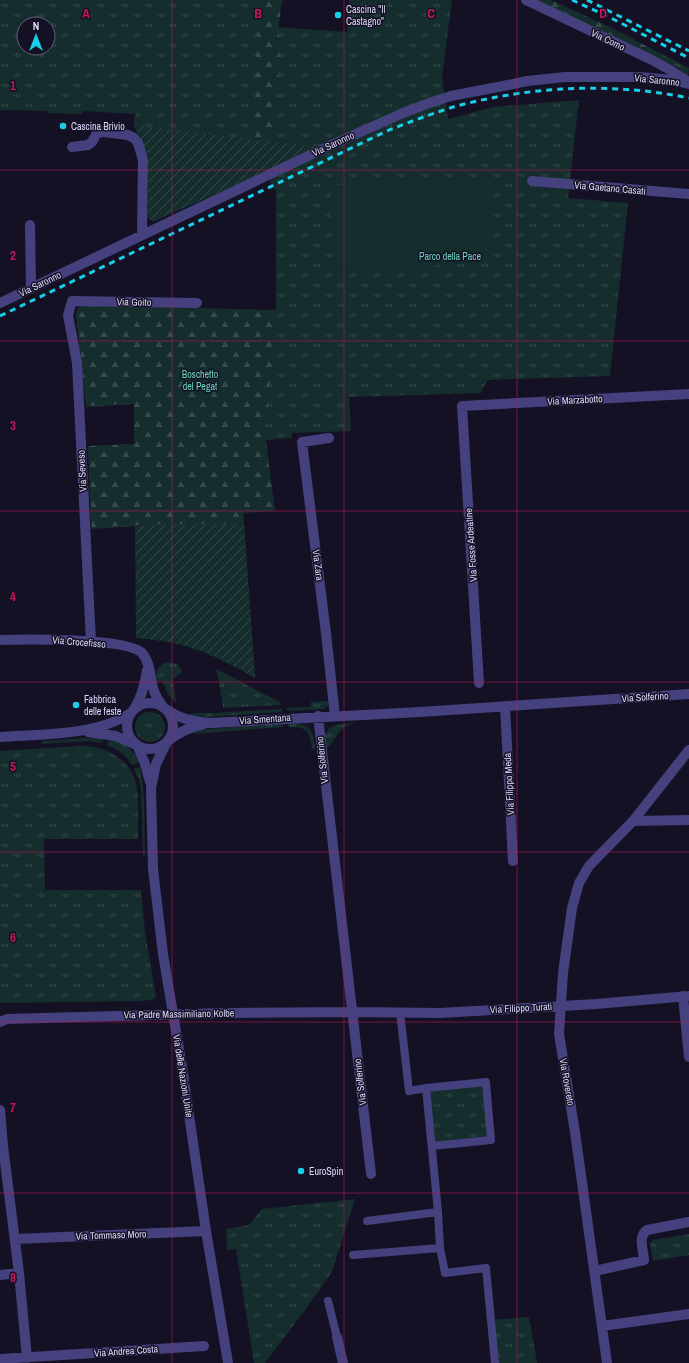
<svg xmlns="http://www.w3.org/2000/svg" width="689" height="1363" font-family="'Archivo Narrow',sans-serif">
  <style>
    .grass { fill: url(#grass-tufts); fill-rule: evenodd }
    .forest { fill: url(#forest-firs) }
    .garden { fill: url(#garden-furrows) }
    .pitch { fill: #152d2d }
    .lines { fill: none; stroke-linecap: round; stroke-linejoin: round }
    .pedestrian { stroke: #44417e; stroke-width: 8 }
    .minor { stroke: #44417e; stroke-width: 10 }
    .tertiary { stroke: #44417e; stroke-width: 10 }
    .rail { stroke: #17cfe8; stroke-width: 3; stroke-dasharray: 6 5; stroke-linecap: butt }
    .grid { fill: none; stroke: #c2185b; stroke-width: 1; stroke-opacity: 0.55 }
    .poi-dot { fill: #17cfe8; stroke: #151124; stroke-width: 1.5 }
    .labels { text-anchor: middle; dominant-baseline: central; stroke-width: 3; stroke-linejoin: round; paint-order: stroke }
    .poi-label { font-size: 10px; fill: #dcd8fb; stroke: #151124; text-anchor: start }
    .street-label { font-size: 10px; fill: #dcd8fb; stroke: #151124 }
    .park-label { font-size: 10px; fill: #6bd4bc; stroke: #151124 }
    .grid-label { font-size: 13px; text-anchor: middle; font-weight: bold; fill: #c2185b; stroke: #151124; stroke-width: 3; stroke-linejoin: round; paint-order: stroke }
  </style>
  <defs>
    <pattern id="grass-tufts" width="24" height="20" patternUnits="userSpaceOnUse"><rect width="24" height="20" fill="#152d2d"/><path d="M3 7l-1-3M5 7V3M7 7l1-3M15 17l-1-3M17 17v-4M19 17l1-3" fill="none" stroke="#364b4c"/></pattern>
    <pattern id="forest-firs" width="22" height="20" patternUnits="userSpaceOnUse"><rect width="22" height="20" fill="#152d2d"/><path d="M5 1l3.5 6h-7zM16 11l3.5 6h-7z" fill="#364b4c"/></pattern>
    <pattern id="garden-furrows" width="10" height="10" patternUnits="userSpaceOnUse"><rect width="10" height="10" fill="#152d2d"/><path d="M-1 1l2-2M0 10L10 0M9 11l2-2" fill="none" stroke="#364b4c"/></pattern>
  </defs>
  <rect width="100%" height="100%" fill="#151124"/>
  <!-- grass -->
  <path class="grass" d="M0 0H277L275 27 347 32 349 0H452L442 78 448 119 493 107 579 100 568 198 628 203 610 376 488 380 480 393 349 397 351 431 292 433V438L266 440 275 511 243 513 255 678C232 665 208 652 182 645 166 641 151 639 136 638L135 526 91 529 88 446 134 444V404L86 407 76 314 78 308 84 305 276 310V192L265 172 155 221 149 219 148 215V157L134 125 135 114 83 111 82 114 48 113 47 111 0 110ZM24 24H48V48H24Z
    M654 50 689 68 688 76 685 75 677 67 651 56Z
    M166 662 177 664 182 670 181 673 173 679 176 703 168 694 162 681 156 682C155 672 157 667 166 662Z
    M217 669 281 703V705L223 708 218 675 217 674 216 670Z
    M329 701V705L324 709 287 711V708L311 707V702Z
    M282 709V712L205 717 191 716V713H212Z
    M135 727a15 15 0 1 1 30 0a15 15 0 1 1-30 0Z
    M354 723C349 725 344 727 340 731 335 736 334 745 326 748L325 736 328 729 335 725Z
    M283 724V727L193 734V731L209 729Z
    M288 724C310 723 313 727 315 749H312C310 731 307 726 288 727Z
    M87 738H104L102 743 88 741 42 744V741Z
    M109 739C123 741 133 749 139 762L132 765C126 755 117 749 107 745Z
    M82 746C108 746 133 761 137 789 139 805 138 823 138 839H44L45 890H141L145 932 156 997 152 1000 139 1001 0 1003V751Z
    M140 767C146 796 144 826 145 856H143L141 789 139 779 134 769Z
    M486 1082 491 1140 432 1146 426 1088Z
    M355 1199 332 1272 305 1310 265 1363H254L236 1249 227 1250 226 1229 249 1225 262 1209Z
    M689 1234V1255L653 1261 650 1243 653 1240Z
    M529 1317 537 1363H495L491 1320Z"/>
  <!-- forest -->
  <path class="forest" d="M259 0H283L281 6 279 25 280 61 278 102 273 142 252 139Z
    M536 0H551L616 30 654 50 651 56Z
    M83 306 276 311 265 440 274 510 243 512 244 523 135 525 92 528 89 446 134 444V403L86 406 77 312 79 308Z"/>
  <!-- garden -->
  <path class="garden" d="M134 125 315 147 265 172 153 221 149 219 148 217V157Z
    M244 524 255 677C242 670 228 662 214 656 189 645 163 640 136 637L137 578 136 525Z"/>
  <!-- pitch -->
  <path class="pitch" d="M490 177 494 262 334 271 330 186Z"/>
  <g class="lines">
    <!-- pedestrian -->
    <path class="pedestrian" d="M426 1088 486 1082 491 1140 432 1146
      M367 1221 438 1212
      M440 1248 445 1273 486 1268 495 1363
      M353 1255 440 1248 438 1212 426 1088 409 1091 400 1012
      M328 1301 337 1337"/>
    <!-- minor -->
    <path class="minor" d="M526 0 652 60 670 70 687 81
      M72 147 88 145 92 142 97 133 104 132 128 135 134 138 138 143 143 160 142 235
      M532 181 689 194
      M30 225 31 287
      M0 303 329 146 403 113 432 102 451 96 508 85 527 81 565 77H640L672 80 689 84
      M329 438 302 442 326 633 335 716
      M0 640C24 639 128 638 142 653 151 663 150 680 154 691 156 697 160 702 163 707
      M91 642 77 363 68 315 72 301 197 303
      M479 683 462 406 689 394
      M505 706 513 861
      M134 709C142 697 145 684 147 670
      M166 709C180 719 194 722 211 723L420 712 689 694
      M318 716 371 1174
      M168 741C179 732 190 727 204 724
      M633 821 689 820
      M683 996 689 1057
      M0 1022 7 1019 226 1013 352 1012 440 1013 596 1004 689 996
      M0 1110 3 1146 19 1273 27 1358
      M15 1239 206 1231
      M595 1271 644 1260C643 1249 638 1236 647 1230L689 1222
      M0 1275 19 1273
      M602 1326 689 1314
      M337 1337 343 1363
      M0 1359 204 1346
      M607 1363 575 1132 559 1034 563 973 572 908 579 883 589 866 633 821 689 750"/>
    <!-- tertiary -->
    <path class="tertiary" d="M127 726a23 23 0 1 1 46 0a23 23 0 1 1-46 0Z
      M88 732 116 736 134 744
      M0 737C41 734 98 736 132 712
      M166 744 156 764 151 788 153 869 163 954 182 1067 206 1231 228 1363
      M138 747 145 764 150 782"/>
    <!-- rail -->
    <path class="rail" d="M572 0 609 17 689 58
      M587 0 689 51
      M0 316 387 131C409 122 431 114 453 107 530 86 611 82 689 98"/>
  </g>
  <!-- grid -->
  <path class="grid" d="M172 0V1363M344 0V1363M517 0V1363M0 170H689M0 341H689M0 511H689M0 682H689M0 852H689M0 1022H689M0 1193H689"/>
  <!-- markers -->
  <g class="poi-dot">
    <circle cx="338" cy="15" r="4"/>
    <circle cx="63" cy="126" r="4"/>
    <circle cx="76" cy="705" r="4"/>
    <circle cx="301" cy="1171" r="4"/>
  </g>
  <g class="labels">
    <!-- poi labels -->
    <g class="poi-label">
      <text x="346" y="9">Cascina "Il<tspan x="346" dy="12">Castagno"</tspan></text>
      <text x="71" y="126">Cascina Brivio</text>
      <text x="84" y="699">Fabbrica<tspan x="84" dy="12">delle feste</tspan></text>
      <text x="309" y="1171">EuroSpin</text>
    </g>
    <!-- street labels -->
    <g class="street-label">
      <text transform="translate(608 40) rotate(26)">Via Como</text>
      <text transform="translate(657 80) rotate(6)">Via Saronno</text>
      <text transform="translate(333 144) rotate(-25)">Via Saronno</text>
      <text transform="translate(610 188) rotate(5)">Via Gaetano Casati</text>
      <text transform="translate(40 284) rotate(-26)">Via Saronno</text>
      <text transform="translate(134 302) rotate(1)">Via Goito</text>
      <text transform="translate(575 400) rotate(-3)">Via Marzabotto</text>
      <text transform="translate(82 471) rotate(-93)">Via Seveso</text>
      <text transform="translate(471 545) rotate(-94)">Via Fosse Ardeatine</text>
      <text transform="translate(318 565) rotate(83)">Via Zara</text>
      <text transform="translate(79 642) rotate(5)">Via Crocefisso</text>
      <text transform="translate(645 697) rotate(-4)">Via Solferino</text>
      <text transform="translate(265 719) rotate(-4)">Via Smentana</text>
      <text transform="translate(322 760) rotate(-96)">Via Solferino</text>
      <text transform="translate(509 784) rotate(-93)">Via Filippo Meda</text>
      <text transform="translate(521 1008) rotate(-3)">Via Filippo Turati</text>
      <text transform="translate(179 1014) rotate(-1)">Via Padre Massimiliano Kolbe</text>
      <text transform="translate(183 1076) rotate(81)">Via delle Nazioni Unite</text>
      <text transform="translate(360 1082) rotate(-97)">Via Solferino</text>
      <text transform="translate(567 1082) rotate(80)">Via Rovereto</text>
      <text transform="translate(111 1235) rotate(-2)">Via Tommaso Moro</text>
      <text transform="translate(126 1351) rotate(-4)">Via Andrea Costa</text>
    </g>
    <!-- park labels -->
    <g class="park-label">
      <text x="450" y="256">Parco della Pace</text>
      <text x="200" y="374">Boschetto<tspan x="200" dy="12">del Pegat</tspan></text>
    </g>
  </g>
  <g class="grid-label">
    <text x="86" y="18">A</text>
    <text x="258" y="18">B</text>
    <text x="431" y="18">C</text>
    <text x="603" y="18">D</text>
    <text x="13" y="90">1</text>
    <text x="13" y="260">2</text>
    <text x="13" y="430">3</text>
    <text x="13" y="601">4</text>
    <text x="13" y="771">5</text>
    <text x="13" y="942">6</text>
    <text x="13" y="1112">7</text>
    <text x="13" y="1282">8</text>
  </g>
  <!-- north arrow -->
  <g transform="translate(36 36)"><circle r="19" fill="#151124" stroke="#65617a"/>
  <path d="M0-3L7 15L0 10L-7 15Z" fill="#17cfe8"/>
  <text y="-6" font-size="11" font-weight="bold" text-anchor="middle" fill="#dcd8fb">N</text>
  </g>
</svg>
